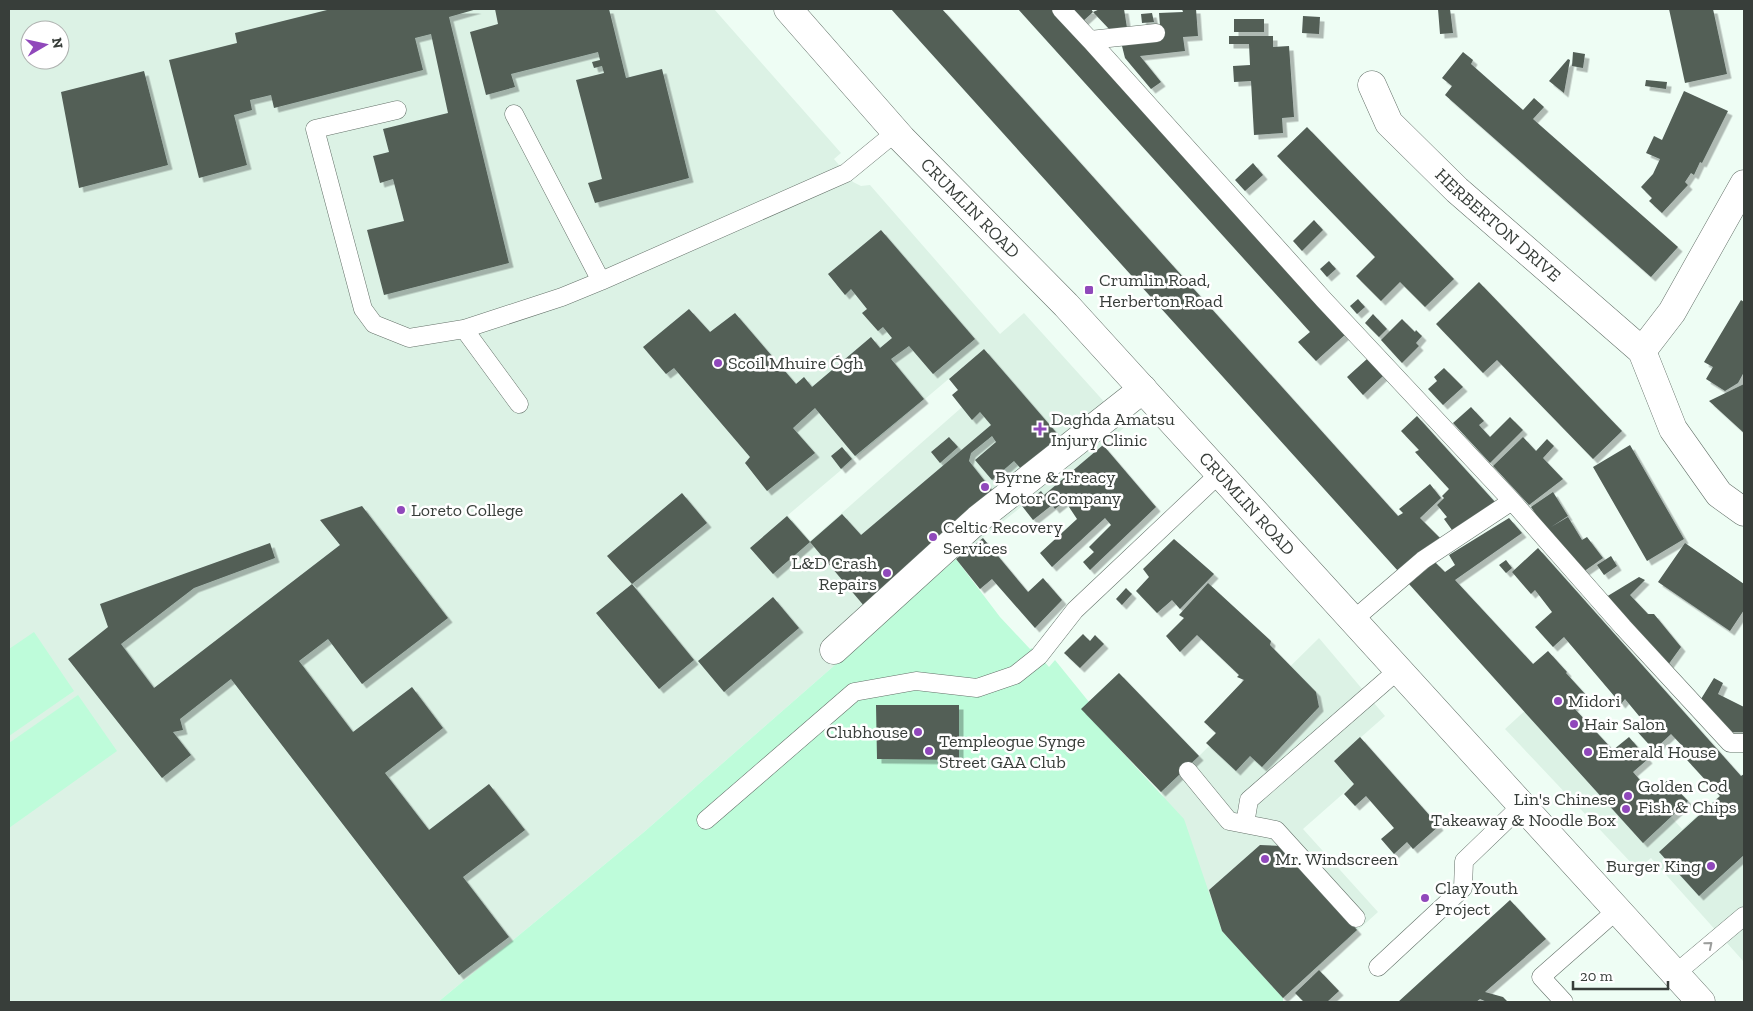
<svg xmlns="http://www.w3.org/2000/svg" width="1753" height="1011" font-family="'Zilla Slab',serif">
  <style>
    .built { fill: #dcf2e5; fill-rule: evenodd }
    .green { fill: #befcda }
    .building { fill: #525e57; filter: url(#shadow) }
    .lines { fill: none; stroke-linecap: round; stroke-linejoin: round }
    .lane-casing { stroke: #647169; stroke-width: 19 }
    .street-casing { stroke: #647169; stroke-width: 29 }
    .secondary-casing { stroke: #647169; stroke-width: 29 }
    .lane { stroke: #fff; stroke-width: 18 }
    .street { stroke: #fff; stroke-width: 28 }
    .secondary { stroke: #fff; stroke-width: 28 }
    .oneway { stroke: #9c9e9c }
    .poi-dot { fill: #9048bb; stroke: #fff; stroke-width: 2 }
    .labels { text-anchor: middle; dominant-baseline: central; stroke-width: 5; stroke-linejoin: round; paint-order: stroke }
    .street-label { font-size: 18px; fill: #383e3a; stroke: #fff }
    .poi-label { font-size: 18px; fill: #383e3a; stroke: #fff; text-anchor: start }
  </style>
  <defs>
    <filter id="shadow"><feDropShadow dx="4.5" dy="4.5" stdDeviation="0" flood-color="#0004"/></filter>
  </defs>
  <rect width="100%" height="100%" fill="#eefdf4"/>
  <!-- built -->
  <path class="built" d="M9 9H714L841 153 834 159 853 182 861 186 870 185 1000 334 1024 313 1126 426 1044 495 1041 491 956 559 644 832 438 1002H9ZM30 30H60V60H30ZM984 349 1003 371 810 541 788 515Z
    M1319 638 1385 716 1334 761 1354 784 1303 829 1378 912 1283 998 1222 931 1161 792 1081 709 1119 673 1199 756Z
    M1553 685 1682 829 1744 774V962L1651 858 1637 869 1505 729Z"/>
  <!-- green -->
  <path class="green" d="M956 559 1000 617 1030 649 1032 648 1049 667 1055 660 1089 702 1082 709 1184 819 1222 931 1283 998V1002H438L644 832Z
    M34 632 74 691 9 736V649Z
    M78 695 117 751 9 828V743Z"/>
  <!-- building -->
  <path class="building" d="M331 9H477L449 17 509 263 384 295 367 230 404 221 393 179 380 183 373 156 389 152 383 129 448 113 431 34 415 38 423 70 274 108 271 95 250 100 252 110 234 115 247 165 199 178 169 60 237 43 235 33Z
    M495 9H609L626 78 662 69 689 178 595 203 588 183 602 179 576 80 604 73 602 66 594 68 592 62 600 60 598 52 511 74 515 87 486 95 470 32 498 24Z
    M891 9H942L1398 516 1403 513 1399 509 1430 484 1441 498 1420 518 1440 538 1426 547 1399 572Z
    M1018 9H1053L1347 333 1316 361 1298 342 1310 332Z
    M1068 9H1091L1093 12 1081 23Z
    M1100 9H1124L1127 28 1111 31 1093 12Z
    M1182 9H1196L1198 36 1183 37 1185 51 1140 56 1161 82 1151 89 1125 58 1122 46 1161 38 1159 13 1183 12Z
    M1438 9H1450L1453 33 1440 34Z
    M1669 9H1713L1727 74 1685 83Z
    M1152 13 1154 22 1142 23 1141 14Z
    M1303 16 1320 17 1319 34 1302 33Z
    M1234 19H1264V32H1234Z
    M1229 36H1273V47L1289 46 1294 117 1282 118 1283 133 1254 135 1251 81 1234 82 1233 66 1250 65 1249 44H1229Z
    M1463 52 1473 60 1471 64 1523 110 1534 98 1544 107 1533 119 1678 247 1651 277 1445 95 1452 86 1442 78Z
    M1573 52 1585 54 1583 68 1572 66Z
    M1568 59 1570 60 1564 93 1549 81Z
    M144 71 168 165 79 188 61 92Z
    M1646 80 1667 82 1666 89 1645 86Z
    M1684 91 1728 111 1702 163 1700 162 1694 175 1691 173 1685 182 1688 185 1662 213 1649 201 1652 198 1641 187 1653 174 1660 159 1646 153 1654 136 1662 140Z
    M1307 127 1454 279 1425 307 1400 282 1381 301 1356 276 1375 257 1277 156Z
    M1253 163 1263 175 1245 191 1235 180Z
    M1314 220 1323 230 1302 251 1293 241Z
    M881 230 975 339 933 374 909 346 891 359 924 399 855 456 815 408 793 428 815 453 767 491 745 463 750 457 674 368 666 374 643 347 689 309 710 332 735 313 796 384 804 377 812 387 871 337 880 348 892 338 883 327 878 331 862 313 867 309 851 289 845 295 828 274Z
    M1329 261 1336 269 1327 277 1320 269Z
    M1479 282 1622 431 1593 459 1497 360 1483 373 1436 324Z
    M1358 299 1365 307 1357 314 1350 306Z
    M1741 300 1744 302V372L1738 383 1725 391 1706 379 1713 367 1704 362Z
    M1373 314 1387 329 1379 337 1365 323Z
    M1402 319 1415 332 1416 330 1422 336 1416 343 1419 346 1402 363 1381 340Z
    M984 349 1061 438 1023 471 1014 461 992 480 975 460 996 442 992 436 971 453 969 461 995 494 865 607 810 542 842 514 861 535 991 425 980 412 972 420 952 395 958 390 949 379Z
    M1367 359 1383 376 1363 395 1347 377Z
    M1444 368 1463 387 1443 405 1428 389 1437 381 1434 377Z
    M1744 384V433L1709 401Z
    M1471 407 1484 421 1479 425 1490 437 1510 417 1523 430 1490 463 1453 423Z
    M1417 416 1495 502 1452 530 1444 519 1447 517 1437 505 1444 498 1442 496 1449 489 1415 452 1419 450 1401 431Z
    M949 437 958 447 940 463 931 452Z
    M1523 437 1536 451 1547 439 1554 446 1543 458 1563 479 1529 505 1493 466Z
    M1103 445 1156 507 1090 570 1083 562 1094 552 1089 547 1111 525 1105 518 1052 567 1040 553 1077 519 1065 501 1055 509 1052 505 1033 520 1022 506 1041 491 1044 495Z
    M1630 445 1684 539 1647 561 1593 467Z
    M842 447 852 459 841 469 831 456Z
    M1553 492 1568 516 1551 527 1568 517 1582 540 1587 537 1603 558 1583 572 1558 545 1548 529 1546 530 1531 507Z
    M682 493 707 523 632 584 694 660 659 689 596 613 632 584 607 556Z
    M362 506 448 618 362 684 328 639 299 661 353 732 412 687 443 728 385 773 429 830 489 784 525 830 463 877 509 937 459 975 231 679 180 719 183 730 173 732 191 755 162 778 68 659 108 627 100 604 270 543 275 558 194 588 121 644 154 688 340 545 320 520Z
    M787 516 810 542 773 574 750 548Z
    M1509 518 1522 533 1455 580 1533 664 1548 651 1567 672 1566 673 1586 695 1573 707 1613 750 1629 737 1648 759 1633 772 1652 794 1668 780 1688 801 1643 843 1409 584 1435 562 1445 572 1455 565 1449 555Z
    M983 538 1028 592 1043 578 1062 600 1035 628 992 579 980 589 956 559Z
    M1174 539 1214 574 1180 609 1172 600 1157 613 1136 591 1149 577 1143 569Z
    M1685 543 1744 584V610L1730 631 1658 582Z
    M1538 548 1741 776 1744 774V855L1699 896 1659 852 1720 796 1687 760 1692 756 1671 734 1654 750 1635 729 1644 722 1625 699 1621 704 1564 637 1553 647 1535 627 1552 612 1535 590 1531 594 1512 572Z
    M1611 556 1617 566 1604 575 1597 565Z
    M1506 560 1512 568 1506 573 1499 565Z
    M1639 577 1645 580 1630 595 1648 614H1654L1681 647 1668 665 1606 597Z
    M1208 583 1271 641 1270 645 1316 692 1319 707 1262 767 1250 756 1236 771 1206 743 1216 733 1204 722 1244 680 1237 677 1239 675 1197 635 1180 652 1166 636 1184 618 1179 615Z
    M1126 588 1132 594 1122 605 1116 599Z
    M773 597 799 628 724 692 698 661Z
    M1083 634 1090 641 1095 635 1104 644 1080 668 1064 653Z
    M1119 673 1199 756 1161 792 1081 709Z
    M1714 678 1723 683 1718 694 1744 707V732H1732L1719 725 1701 699Z
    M876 705H959V760L877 759Z
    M1360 737 1439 826 1413 849 1407 842 1394 854 1381 839 1394 828 1366 796 1355 806 1344 794 1354 784 1334 761Z
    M1260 845 1283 846 1357 930 1283 998 1222 931 1209 890Z
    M1510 900 1546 939 1485 992 1503 997 1508 1002H1487L1480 999 1476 1002H1398Z
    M1319 970 1339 991 1327 1002H1304L1295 993Z"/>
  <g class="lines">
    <defs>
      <path id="lane" d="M1061 9 1090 40 1156 33
        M1090 40 1324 300 1512 501 1423 560 1352 621
        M397 110 315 129 363 309 374 324 409 338 464 329 562 297 601 281
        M514 114 601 281 846 173 896 132
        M464 329 519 404
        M1512 501 1623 627 1730 743H1744
        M1188 771 1229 821 1276 830 1356 918
        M706 820 854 692 916 681 977 688 1015 675 1039 656 1075 610 1219 474
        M1245 824 1249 800 1397 671
        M1378 967 1463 888 1464 861 1521 806
        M1675 974 1744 916
        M1564 1002 1541 977 1617 910"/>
      <g id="street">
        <path id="s1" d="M1372 85 1389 123 1457 190 1642 351 1673 429 1719 494 1744 512"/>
        <path d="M1642 351 1672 312 1744 184"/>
        <path d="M834 650 978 519 1143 389"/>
      </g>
      <g id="secondary">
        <path id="s2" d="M788 9 902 139 1066 305 1701 1002"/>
      </g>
    </defs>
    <!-- lane casing -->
    <use href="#lane" class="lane-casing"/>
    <!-- street casing -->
    <use href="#street" class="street-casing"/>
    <!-- secondary casing -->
    <use href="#secondary" class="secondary-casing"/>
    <!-- lane -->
    <use href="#lane" class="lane"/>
    <!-- street -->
    <use href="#street" class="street"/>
    <!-- secondary -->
    <use href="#secondary" class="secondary"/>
  </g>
  <!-- one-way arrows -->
  <defs><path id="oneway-chevron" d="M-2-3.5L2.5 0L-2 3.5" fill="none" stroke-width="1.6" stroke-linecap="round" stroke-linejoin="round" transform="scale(1.25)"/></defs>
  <use class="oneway" href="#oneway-chevron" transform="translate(1709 945) rotate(-40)"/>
  <!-- markers -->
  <g class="poi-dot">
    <rect x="1084" y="285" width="10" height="10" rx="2.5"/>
    <circle cx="718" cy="363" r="5"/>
    <path d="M1037.5 421.5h5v5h5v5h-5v5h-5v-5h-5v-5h5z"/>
    <circle cx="985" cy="487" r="5"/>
    <circle cx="401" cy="510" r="5"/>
    <circle cx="933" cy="537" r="5"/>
    <circle cx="887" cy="573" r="5"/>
    <circle cx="1558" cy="701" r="5"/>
    <circle cx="1574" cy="724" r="5"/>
    <circle cx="918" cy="732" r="5"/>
    <circle cx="929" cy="751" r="5"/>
    <circle cx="1588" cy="752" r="5"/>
    <circle cx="1628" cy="796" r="5"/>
    <circle cx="1626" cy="809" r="5"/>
    <circle cx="1265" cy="859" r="5"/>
    <circle cx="1711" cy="866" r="5"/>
    <circle cx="1425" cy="898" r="5"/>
  </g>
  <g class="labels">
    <!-- street labels -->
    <g class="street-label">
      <text stroke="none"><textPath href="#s2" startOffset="270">CRUMLIN ROAD</textPath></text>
      <text stroke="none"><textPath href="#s1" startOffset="191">HERBERTON DRIVE</textPath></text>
      <text stroke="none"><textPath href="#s2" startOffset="675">CRUMLIN ROAD</textPath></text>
    </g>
    <!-- poi labels -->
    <g class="poi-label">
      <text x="1099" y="280">Crumlin Road,<tspan x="1099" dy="21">Herberton Road</tspan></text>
      <text x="728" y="363">Scoil Mhuire Ógh</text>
      <text x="1051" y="419">Daghda Amatsu<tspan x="1051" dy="21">Injury Clinic</tspan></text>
      <text x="995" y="477">Byrne &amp; Treacy<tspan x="995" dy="21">Motor Company</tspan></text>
      <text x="411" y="510">Loreto College</text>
      <text x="943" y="527">Celtic Recovery<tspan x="943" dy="21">Services</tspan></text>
      <text x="877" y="563" text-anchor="end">L&amp;D Crash<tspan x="877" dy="21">Repairs</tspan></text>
      <text x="1568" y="701">Midori</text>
      <text x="1584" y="724">Hair Salon</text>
      <text x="908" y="732" text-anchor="end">Clubhouse</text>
      <text x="939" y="741">Templeogue Synge<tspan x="939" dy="21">Street GAA Club</tspan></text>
      <text x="1598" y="752">Emerald House</text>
      <text x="1638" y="786">Golden Cod<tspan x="1638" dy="21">Fish &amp; Chips</tspan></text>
      <text x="1616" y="799" text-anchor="end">Lin's Chinese<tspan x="1616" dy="21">Takeaway &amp; Noodle Box</tspan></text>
      <text x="1275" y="859">Mr. Windscreen</text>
      <text x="1701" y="866" text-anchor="end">Burger King</text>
      <text x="1435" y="888">Clay Youth<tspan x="1435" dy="21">Project</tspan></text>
    </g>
  </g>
  <!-- border -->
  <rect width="1753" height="1011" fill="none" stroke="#383e3a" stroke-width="20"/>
  <!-- north arrow -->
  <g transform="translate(45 45) rotate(81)"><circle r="24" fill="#ffffff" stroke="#afb2b0"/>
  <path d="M0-4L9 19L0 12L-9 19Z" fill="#9048bb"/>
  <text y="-8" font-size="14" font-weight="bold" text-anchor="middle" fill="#383e3a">N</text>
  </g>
  <!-- scale -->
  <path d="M1573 981v8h95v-8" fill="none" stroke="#383e3a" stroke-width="2.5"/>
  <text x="1580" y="981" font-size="15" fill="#383e3a" stroke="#ffffff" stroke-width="4" paint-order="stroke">20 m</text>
</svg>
